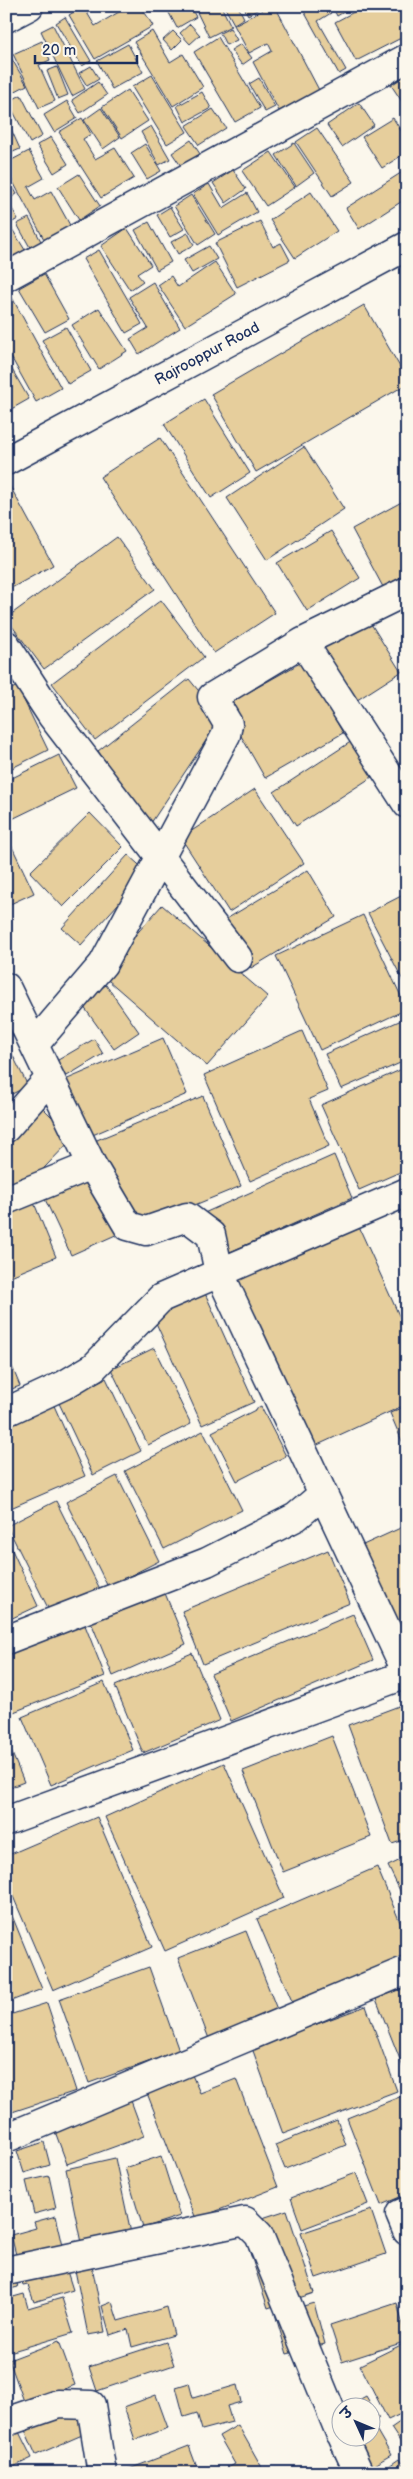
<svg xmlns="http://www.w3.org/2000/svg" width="413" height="2479" font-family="'Balsamiq Sans','Playpen Sans Deva',sans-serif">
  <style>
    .building { fill: #e6ce9c; stroke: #1b2f5e }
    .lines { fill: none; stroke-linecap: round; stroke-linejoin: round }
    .street-casing { stroke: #1b2f5e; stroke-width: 31 }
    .secondary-casing { stroke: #1b2f5e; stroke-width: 31 }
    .street { stroke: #fbf7ec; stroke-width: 28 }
    .secondary { stroke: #fbf7ec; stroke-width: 28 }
    .labels { text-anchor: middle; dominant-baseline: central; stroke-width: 4.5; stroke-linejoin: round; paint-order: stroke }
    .street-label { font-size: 15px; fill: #1b2f5e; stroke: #fbf7ec }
  </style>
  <rect width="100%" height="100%" fill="#fbf7ec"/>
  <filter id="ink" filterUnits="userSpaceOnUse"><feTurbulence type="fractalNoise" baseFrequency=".02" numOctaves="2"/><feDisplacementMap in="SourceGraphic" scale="10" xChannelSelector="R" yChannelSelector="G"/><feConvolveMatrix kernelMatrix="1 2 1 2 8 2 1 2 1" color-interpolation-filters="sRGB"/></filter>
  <g filter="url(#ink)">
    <!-- building -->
    <path class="building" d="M83 6 95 26 129 6H141L153 26 95 59 69 15Z
      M176 6H190L196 17 177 28 168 11Z
      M194 6H221L231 26 209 37Z
      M224 6H238L244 18 234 24Z
      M243 6H264L248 15Z
      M270 6H275L319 90 279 111 253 62 272 51 268 43 249 53 234 25Z
      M301 6H327L331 13 318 21 346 70 339 74Z
      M332 6H354L337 16Z
      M365 6H407V35L356 61 335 22Z
      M65 17 91 61 82 66 56 23Z
      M190 24 200 35 190 44 180 33Z
      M53 25 85 89 72 96 41 31Z
      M230 28 237 40 226 45 220 33Z
      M152 31 170 62 183 54 203 87 173 106 134 42Z
      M173 31 182 40 172 50 163 40Z
      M218 37 260 108 235 122 194 52Z
      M42 41 50 60 39 65 55 101 39 108 13 54Z
      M128 44 143 72 112 89 97 61Z
      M241 44 252 58 242 65 231 50Z
      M6 49 27 85 8 95 6 92Z
      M91 66 99 79 87 86 79 73Z
      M57 67 68 95 58 99 47 71Z
      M152 75 187 132 167 144 132 87Z
      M407 75V109L391 85Z
      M259 78 275 107 265 112 249 84Z
      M98 82 107 95 80 113 72 100Z
      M128 90 148 121 122 138 102 107Z
      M202 92 211 108 185 122 177 106Z
      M21 95 42 136 30 143 8 102Z
      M67 101 77 118 54 132 44 115Z
      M359 103 374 125 342 147 327 125Z
      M101 108 120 137 103 149 84 120Z
      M213 109 226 128 199 145 186 126Z
      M6 118 20 149 6 155Z
      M82 118 91 134 83 139 95 159 115 148 134 178 101 198 59 132Z
      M393 118 407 140V152L382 168 362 137Z
      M151 126 170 159 159 165 141 132Z
      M317 128 354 182 332 196 296 142Z
      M51 137 68 164 54 173 37 145Z
      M191 140 200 154 181 166 172 153Z
      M294 143 314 173 296 186 276 155Z
      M145 144 161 171 147 179 131 153Z
      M29 151 44 178 28 187 35 200 51 191 71 227 45 241 6 169V163Z
      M271 152 295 187 266 206 242 171Z
      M407 169V198L359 229 346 208Z
      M233 170 246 189 226 203 213 183Z
      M79 174 100 206 79 220 58 187Z
      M6 176 17 194 7 200 18 219 9 224 25 250 12 257 6 247Z
      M209 184 223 208 247 193 257 212 218 235 193 194Z
      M311 192 337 231 295 258 270 220Z
      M191 195 215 234 198 245 174 206Z
      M170 207 184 229 170 237 157 215Z
      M29 218 43 245 32 251 17 224Z
      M260 221 273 247 281 243 290 260 237 287 215 243Z
      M149 222 171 262 157 270 135 230Z
      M127 228 151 265 137 274 143 281 130 290 101 246Z
      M188 233 194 245 178 254 171 242Z
      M209 246 217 259 192 273 184 260Z
      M99 250 142 324 126 333 83 259Z
      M215 262 236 294 185 326 158 285 171 276 178 287Z
      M44 274 69 319 45 332 19 288Z
      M153 282 180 328 139 354 130 339 148 328 129 297Z
      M8 290 61 388 36 402 6 348V291Z
      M364 305 407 379V384L256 472 211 394Z
      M99 308 127 351 99 369 72 325Z
      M66 327 91 371 68 384 42 340Z
      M6 359 29 399 6 412Z
      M204 399 250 473 211 498 164 424Z
      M160 438 275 613 214 653 100 477Z
      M304 447 344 509 267 560 227 498Z
      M10 486 53 565 6 591V488Z
      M407 499V574L383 587 352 529Z
      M331 531 360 578 307 611 277 563Z
      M117 537 155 589 44 669 6 618Z
      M161 600 204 657 95 740 52 683Z
      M368 619 401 672 351 704 318 649Z
      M302 662 343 733 265 778 224 706Z
      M189 679 221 718 149 826 98 751Z
      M17 686 48 750 6 771V692Z
      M352 741 375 775 296 826 274 792Z
      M59 755 76 788 6 822V781Z
      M255 789 304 863 229 912 181 838Z
      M90 813 123 847 63 907 30 872Z
      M6 834 34 893 6 906Z
      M128 855 147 872 81 945 62 928Z
      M308 870 336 917 251 968 223 921Z
      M407 893V988L368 913Z
      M162 905 268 997 207 1066 101 974Z
      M363 915 407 1009 320 1050 276 956Z
      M106 985 139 1032 114 1049 81 1003Z
      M406 1018 407 1060 341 1089 325 1054Z
      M302 1031 328 1091 309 1099 329 1146 250 1181 204 1075Z
      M163 1038 187 1094 88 1137 63 1081Z
      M94 1039 103 1054 62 1079 53 1063Z
      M6 1042 28 1086 6 1097Z
      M407 1067V1169L359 1190 321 1105Z
      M203 1096 241 1186 129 1232 92 1142Z
      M43 1108 73 1138 21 1192 6 1177V1146Z
      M334 1155 352 1198 221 1256 202 1214Z
      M94 1174 120 1233 71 1255 44 1197Z
      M32 1198 56 1257 6 1278V1209Z
      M358 1225 407 1333V1404L311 1448 235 1281Z
      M204 1291 254 1402 202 1425 152 1314Z
      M154 1348 191 1424 148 1445 111 1369Z
      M6 1352 20 1386 6 1391Z
      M106 1378 141 1451 93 1475 58 1401Z
      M52 1401 85 1476 6 1510V1421Z
      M407 1406V1453L390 1413Z
      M261 1407 286 1456 237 1481 212 1432Z
      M203 1431 242 1510 164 1549 125 1471Z
      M117 1476 159 1561 108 1587 66 1502Z
      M56 1501 100 1589 51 1614 7 1526Z
      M407 1525V1643L363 1545Z
      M6 1537 38 1606 6 1621Z
      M328 1550 350 1603 203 1664 182 1611Z
      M162 1586 186 1644 113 1676 89 1617Z
      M353 1614 373 1660 231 1721 211 1674Z
      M81 1615 105 1676 6 1715V1645Z
      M192 1653 220 1720 143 1753 115 1686Z
      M104 1682 133 1750 51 1785 22 1717Z
      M407 1703V1839L392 1844 348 1725Z
      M332 1736 371 1837 283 1872 243 1771Z
      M6 1739 24 1782 6 1789Z
      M224 1763 284 1898 165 1951 105 1817Z
      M97 1817 152 1947 53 1990 6 1880V1856Z
      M407 1857V1905L388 1866Z
      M377 1867 407 1939V1958L294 2006 257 1919Z
      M6 1901 42 1989 6 2003Z
      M246 1931 280 2017 211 2044 178 1958Z
      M149 1967 179 2051 89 2083 59 1999Z
      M407 1987V2077L376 1999Z
      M47 2003 76 2091 6 2114V2016Z
      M366 2006 397 2091 283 2134 252 2048Z
      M192 2075 200 2093 236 2079 278 2187 196 2219 147 2093Z
      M407 2094V2194L381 2205 347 2118Z
      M130 2098 144 2136 67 2164 53 2126Z
      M337 2120 346 2145 285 2169 275 2145Z
      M44 2142 50 2165 24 2173 17 2151Z
      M161 2156 180 2216 143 2228 125 2168Z
      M115 2158 131 2233 81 2243 66 2169Z
      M356 2173 368 2204 302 2229 291 2198Z
      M49 2176 56 2208 34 2214 26 2181Z
      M287 2210 314 2293 268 2308 241 2225Z
      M371 2210 386 2254 316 2278 301 2233Z
      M56 2216 63 2246 17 2259 11 2235 36 2228 34 2222Z
      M6 2246 18 2287 6 2290Z
      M60 2249 73 2290 34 2302 28 2285 23 2286 16 2263Z
      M92 2266 105 2332 88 2335 75 2270Z
      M24 2294 28 2308 62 2298 73 2333 6 2353V2299Z
      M112 2302 118 2321 167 2307 174 2335 132 2347 128 2329 110 2335 102 2306Z
      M314 2303 325 2344 287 2354 275 2314Z
      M397 2303 407 2341 342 2362 330 2325Z
      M59 2341 75 2385 25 2404 9 2360Z
      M166 2342 174 2365 97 2391 89 2367Z
      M407 2342V2411L388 2420 360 2365Z
      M189 2383 193 2398 237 2385 241 2402 227 2406 232 2422 202 2430 197 2413 184 2417 176 2387Z
      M156 2395 168 2428 135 2440 124 2407Z
      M366 2396 379 2418 370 2424V2406H348Z
      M77 2405 89 2432 36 2455 24 2428Z
      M407 2417V2452L391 2428Z
      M238 2425 265 2473H219L235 2464 219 2436Z
      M17 2428 32 2458 7 2470 6 2434Z
      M377 2431 391 2455 360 2473H345L334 2455 370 2436Z
      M189 2446 199 2473H119Z
      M399 2459 407 2473H379Z"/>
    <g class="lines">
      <defs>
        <path id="street" d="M6 18 29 6
          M6 277 407 58
          M407 591 303 642 407 804
          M6 645 52 716 238 958
          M6 987 92 1165 6 1200
          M34 1045 103 964 226 735 228 724 212 697 303 642
          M6 1128 50 1078
          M92 1165 128 1226 146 1231 187 1217 211 1235 219 1272 407 1673
          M6 1412 64 1385 94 1367 161 1298 407 1192
          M6 1640 207 1562 296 1517 323 1494
          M6 1821 407 1674
          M6 2138 407 1970
          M407 2211 400 2214 407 2231
          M6 2271 245 2221 259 2235 340 2433
          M6 2422 58 2404 91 2405 102 2473
          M342 2436 359 2473"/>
        <g id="secondary">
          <path id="s1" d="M6 461 407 246"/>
        </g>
      </defs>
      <!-- street casing -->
      <use href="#street" class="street-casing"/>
      <!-- secondary casing -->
      <use href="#secondary" class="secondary-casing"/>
      <!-- street -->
      <use href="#street" class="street"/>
      <!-- secondary -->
      <use href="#secondary" class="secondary"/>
    </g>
  </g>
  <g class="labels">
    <!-- street labels -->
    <g class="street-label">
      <text stroke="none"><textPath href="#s1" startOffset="228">Rajrooppur Road</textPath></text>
    </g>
  </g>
  <!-- margin -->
  <rect width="413" height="2479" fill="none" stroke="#fbf7ec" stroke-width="25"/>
  <rect x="12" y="12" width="388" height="2454" fill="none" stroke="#1b2f5e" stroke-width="2" filter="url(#ink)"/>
  <!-- north arrow -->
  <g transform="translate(356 2422) rotate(314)"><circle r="24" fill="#fbf7ec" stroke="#a1a7b3"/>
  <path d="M0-4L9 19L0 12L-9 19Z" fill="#1b2f5e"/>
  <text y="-8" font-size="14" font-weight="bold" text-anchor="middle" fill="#1b2f5e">उ</text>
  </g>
  <!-- scale -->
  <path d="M35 55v8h102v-8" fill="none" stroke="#1b2f5e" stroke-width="2.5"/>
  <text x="42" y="55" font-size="15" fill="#1b2f5e" stroke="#fbf7ec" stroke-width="4" paint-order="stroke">20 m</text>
</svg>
